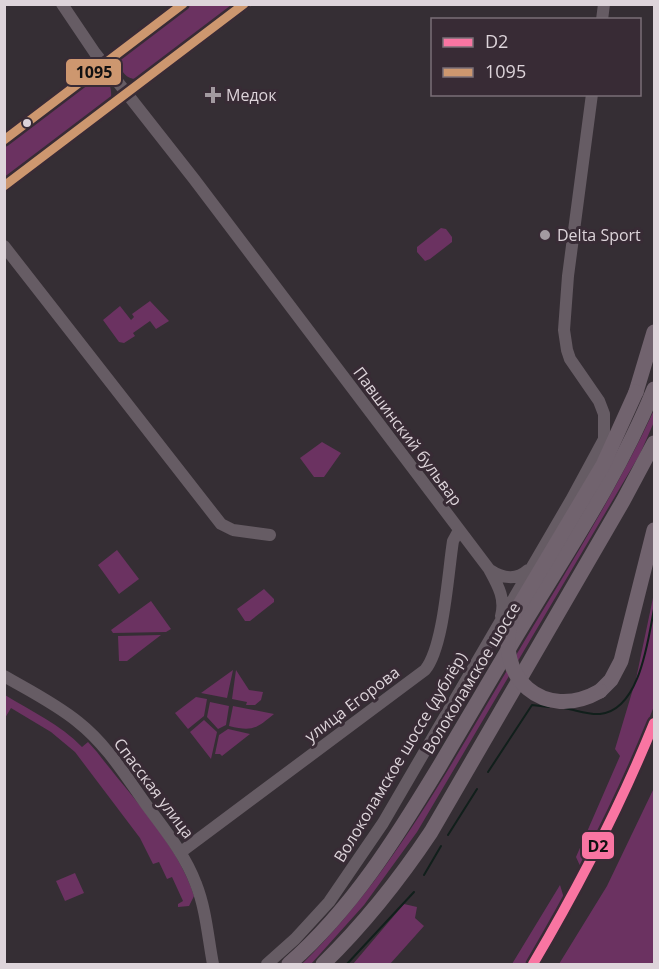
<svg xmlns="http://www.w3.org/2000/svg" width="659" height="969" font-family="'Open Sans',sans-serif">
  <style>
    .green { fill: #6b3261 }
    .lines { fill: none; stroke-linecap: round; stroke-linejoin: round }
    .stream { stroke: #111f1b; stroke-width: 2 }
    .minor { stroke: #665c64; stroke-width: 12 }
    .major { stroke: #71636e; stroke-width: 15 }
    .major-bridge { stroke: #71636e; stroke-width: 15 }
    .bus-1-casing { stroke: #382b35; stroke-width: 14 }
    .bus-1 { stroke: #cd976f; stroke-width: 9 }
    .rail-1-casing { stroke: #382b35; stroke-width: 15 }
    .rail-1 { stroke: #f975a2; stroke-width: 10 }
    .poi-dot { fill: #a29aa0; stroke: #382b35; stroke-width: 2 }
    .bus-dot { fill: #ddd4da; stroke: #382b35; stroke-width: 2 }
    .labels { text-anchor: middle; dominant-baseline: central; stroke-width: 6; stroke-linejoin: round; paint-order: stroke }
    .poi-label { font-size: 16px; fill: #ddd4da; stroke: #382b35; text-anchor: start }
    .street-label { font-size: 16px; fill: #ddd4da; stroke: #382b35 }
    .line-badge { stroke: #382b35; stroke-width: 2 }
    .pale-badge-label { font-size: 16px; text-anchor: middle; font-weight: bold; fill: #111 }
  </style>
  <rect width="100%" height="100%" fill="#352e34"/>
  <!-- green -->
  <path class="green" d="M191 5H235L138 79C125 80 117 68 121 56Z
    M95 76C108 76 112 86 111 97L107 102 5 177V144Z
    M441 228 446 229 452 237V242L430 259 425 261 417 252V247Z
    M150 301 169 321 156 329 150 321 133 333 135 336 124 343 119 342 103 320 120 306 131 320 134 317 132 314Z
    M654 410V422L640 454 417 832 364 905 311 964H302C389 879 447 771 509 667 559 582 613 499 654 410Z
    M322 442 341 453 324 477H314L300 458Z
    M117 550 139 579 119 594 98 565Z
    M264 589 274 599V602L250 621H245L237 609Z
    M654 593V706L636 753 581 868 576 857 620 756 615 749 636 679Z
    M151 601 171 629 166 632 113 633 111 630Z
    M161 635 127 661H119L118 636Z
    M233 670 227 698 201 693Z
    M236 670 249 690 263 692 261 700 255 705H246L247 702 232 699Z
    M5 695C31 711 61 725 82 747L88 742 97 752C129 794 179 846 194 896L189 906 178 907V904L183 901 172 877 167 879 159 862 153 864 140 838 75 752 51 732 11 708 5 718Z
    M196 697 207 699 204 716 188 729 175 713Z
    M210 702 229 706 226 725 218 729 207 717Z
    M233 706 274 714C257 728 253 732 229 726Z
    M204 720 217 732 211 759 190 732Z
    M228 729 250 734 222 756 220 754H215L219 735Z
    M654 788V964H559L607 886Z
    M75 873 84 893 65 901 56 881Z
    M560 885 564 898 528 961 525 964H512Z
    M404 904 417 907 415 918 424 926 390 964H353Z"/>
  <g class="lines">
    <!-- stream -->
    <path class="stream" d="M564 708C576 710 589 715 600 714 640 710 648 640 654 609
      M488 772 532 705 549 707
      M448 835 477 789
      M424 875 441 846
      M347 964 414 892"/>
    <!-- minor -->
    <path class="minor" d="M62 4 95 53 194 179 489 569C497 584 506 598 501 616
      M602 20 604 4
      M4 140 184 4
      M4 186 245 4
      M4 246 221 524 233 530 270 535
      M490 570C502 578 516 581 528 570
      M4 676C30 691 56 704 78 722 106 744 125 775 145 803 164 829 185 854 196 884 206 909 208 938 213 964
      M181 852 425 670C444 647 448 572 453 541L459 530
      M267 964 295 939 329 902 383 823 571 500 604 439V414L599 401 570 359 567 350 564 330 568 276 592 94"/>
    <!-- major -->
    <path class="major" d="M636 392 654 332
      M600 691 611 680 621 661 654 530
      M289 964C352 909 396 838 439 767 464 724 490 681 515 638 563 558 619 476 654 389
      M323 964C364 924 399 880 431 832L623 501 654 443"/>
    <!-- major-bridge -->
    <path class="major-bridge" d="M600 691C544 723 493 677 512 618L603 465 636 392"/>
    <defs>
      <path id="bus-1" d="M4 140 183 4
        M4 186 244 4"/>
    </defs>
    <!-- bus-1 casing -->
    <use href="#bus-1" class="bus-1-casing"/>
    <!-- bus-1 -->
    <use href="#bus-1" class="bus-1"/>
    <defs>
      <path id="rail-1" d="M533 964C579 886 620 807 654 723"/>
    </defs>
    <!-- rail-1 casing -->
    <use href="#rail-1" class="rail-1-casing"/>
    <!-- rail-1 -->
    <use href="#rail-1" class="rail-1"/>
  </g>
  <!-- markers -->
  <g class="poi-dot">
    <path d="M210 86h6v6h6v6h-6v6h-6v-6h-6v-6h6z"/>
    <circle cx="545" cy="235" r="6"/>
  </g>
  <circle class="bus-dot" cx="27" cy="123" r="5"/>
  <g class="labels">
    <!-- poi labels -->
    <g class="poi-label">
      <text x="226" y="95">Медок</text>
      <text x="557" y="235">Delta Sport</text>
    </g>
    <!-- street labels -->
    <g class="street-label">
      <text transform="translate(408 436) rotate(53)">Павшинский бульвар</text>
      <text transform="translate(471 678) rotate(-59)">Волоколамское шоссе</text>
      <text transform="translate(352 704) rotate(-37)">улица Егорова</text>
      <text transform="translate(400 757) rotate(-59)">Волоколамское шоссе (дублёр)</text>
      <text transform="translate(154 788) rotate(53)">Спасская улица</text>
    </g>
  </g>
  <g class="line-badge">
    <rect x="65" y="58" width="57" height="28" rx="6" fill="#cd976f"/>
    <rect x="581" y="831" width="34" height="29" rx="6" fill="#f975a2"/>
  </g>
  <g class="pale-badge-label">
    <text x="94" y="78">1095</text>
    <text x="598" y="852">D2</text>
  </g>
  <!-- border -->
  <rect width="659" height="969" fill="none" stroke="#ddd4da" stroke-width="12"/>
  <!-- legend -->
  <rect x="431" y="18" width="210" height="78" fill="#382b35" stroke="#7a6f77" stroke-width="1.5"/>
  <rect x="443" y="38" width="30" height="9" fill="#f975a2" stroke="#7a6f77" stroke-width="1.5"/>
  <text x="485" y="48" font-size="18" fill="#ddd4da">D2</text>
  <rect x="443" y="68" width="30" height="9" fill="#cd976f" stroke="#7a6f77" stroke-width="1.5"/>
  <text x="485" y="78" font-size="18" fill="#ddd4da">1095</text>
</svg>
